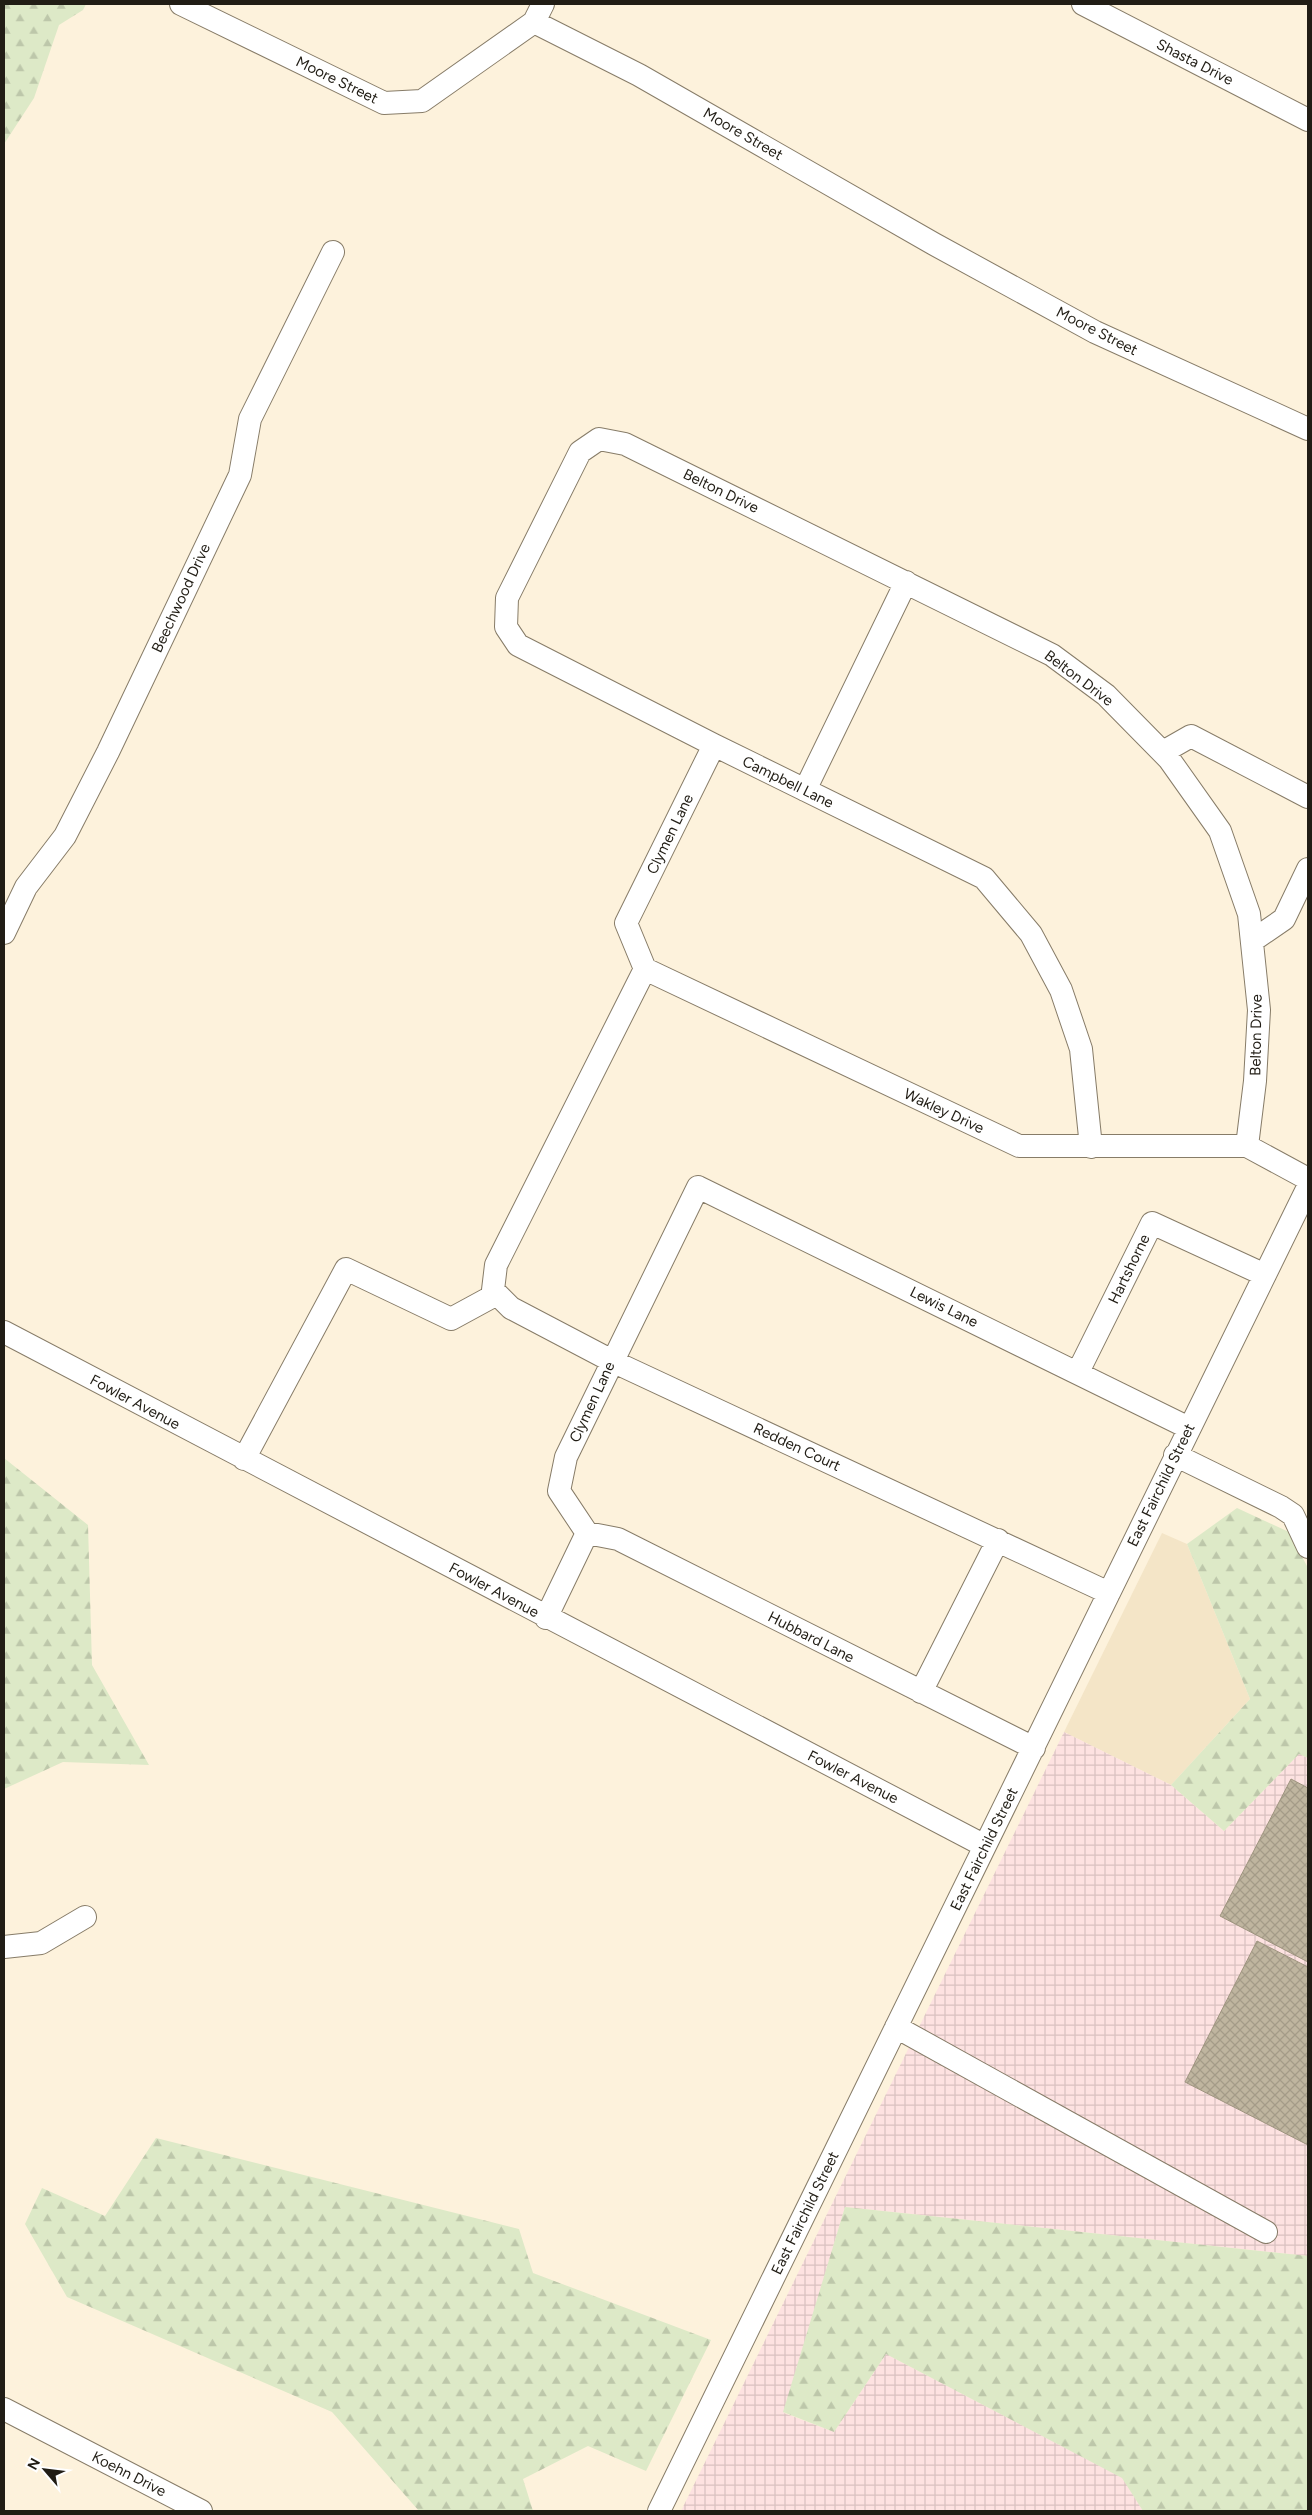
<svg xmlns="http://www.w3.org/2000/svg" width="1312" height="2515" font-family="Figtree,sans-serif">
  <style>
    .built { fill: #f4e5c7 }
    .industrial { fill: url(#industrial-grid) }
    .forest { fill: url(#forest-firs) }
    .building { fill: url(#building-cross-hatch); stroke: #9e947f }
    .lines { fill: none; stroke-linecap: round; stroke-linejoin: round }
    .minor-casing { stroke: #877c68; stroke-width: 24 }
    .minor { stroke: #fff; stroke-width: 22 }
    .labels { text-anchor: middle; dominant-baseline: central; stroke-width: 4; stroke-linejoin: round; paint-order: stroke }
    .street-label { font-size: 15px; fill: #211d15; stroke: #fff }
  </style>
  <defs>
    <pattern id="industrial-grid" width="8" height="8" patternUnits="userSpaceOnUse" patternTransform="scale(1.25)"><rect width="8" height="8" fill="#fde2e1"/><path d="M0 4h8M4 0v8" fill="none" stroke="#d9c1c0"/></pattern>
    <pattern id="forest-firs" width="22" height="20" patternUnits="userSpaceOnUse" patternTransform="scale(1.25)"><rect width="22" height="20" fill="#dde9c7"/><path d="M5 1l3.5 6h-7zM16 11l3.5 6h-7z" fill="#bdc7aa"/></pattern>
    <pattern id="building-cross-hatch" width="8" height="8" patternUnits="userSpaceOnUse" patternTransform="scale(1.25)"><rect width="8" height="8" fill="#bfb59f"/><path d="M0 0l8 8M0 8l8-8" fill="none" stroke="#a49b88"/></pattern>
  </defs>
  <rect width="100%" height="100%" fill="#fdf2dc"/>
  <!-- built -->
  <path class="built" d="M1162 1533 1187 1544 1250 1699 1171 1785 1064 1732Z"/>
  <!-- industrial -->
  <path class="industrial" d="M1064 1732 1171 1785 1224 1831 1299 1754 1308 1758V2256L845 2207 784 2413 834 2432 886 2354 1123 2478 1143 2511H681Z"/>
  <!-- forest -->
  <path class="forest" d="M4 4H86L83 10 59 25 34 98 4 144Z
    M4 1458 88 1525 92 1665 149 1765 63 1762 4 1789Z
    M1237 1508 1289 1532 1308 1568V1758L1299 1754 1224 1831 1171 1785 1250 1699 1187 1544Z
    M156 2138 519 2229 533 2273 711 2340 646 2471 588 2446 523 2479 533 2511H419L332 2412 67 2297 25 2224 42 2188 105 2216Z
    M845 2207 1308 2256V2511H1143L1122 2478 886 2354 834 2432 783 2412Z"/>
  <!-- building -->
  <path class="building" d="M1291 1779 1308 1788V1962L1220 1916Z
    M1257 1941 1308 1967V2145L1185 2082Z"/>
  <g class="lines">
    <defs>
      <path id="minor" d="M181 4 384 103 422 101 534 22 639 75 934 244 1095 332 1308 429
        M1083 4 1308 120
        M534 22 543 4
        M714 745 626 923 645 969 1019 1146H1247L1308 1179
        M1163 752 1191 736 1308 797
        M805 790 906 582
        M4 933 26 887 65 836 108 752 240 475 250 419 333 252
        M1252 941 1284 919 1308 869
        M645 969 496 1265 493 1290 511 1308 612 1361 1109 1593
        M1091 1147 1081 1049 1061 990 1031 934 984 878 714 745 518 645 506 627 507 598 580 452 599 439 625 444 1052 655 1106 695 1169 759 1220 831 1249 914 1259 1010 1255 1081 1247 1146
        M4 1332 985 1846
        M1078 1372 1152 1223 1265 1275
        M1175 1455 1281 1507 1293 1515 1308 1547
        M244 1459 346 1269 451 1319 497 1294
        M587 1533 618 1539 1034 1748
        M546 1618 587 1533 559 1491 566 1457 698 1187 1189 1428
        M921 1692 998 1540
        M4 1947 41 1943 85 1917
        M896 2027 1266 2232
        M4 2409 201 2511
        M659 2511 1308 1187"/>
    </defs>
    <!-- minor casing -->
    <use href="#minor" class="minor-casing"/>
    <!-- minor -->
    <use href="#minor" class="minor"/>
  </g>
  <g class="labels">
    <!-- street labels -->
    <g class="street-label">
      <text transform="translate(1195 62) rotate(27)">Shasta Drive</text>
      <text transform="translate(337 80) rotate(26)">Moore Street</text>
      <text transform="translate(743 134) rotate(30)">Moore Street</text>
      <text transform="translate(1097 331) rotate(27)">Moore Street</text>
      <text transform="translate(721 491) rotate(26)">Belton Drive</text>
      <text transform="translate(181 598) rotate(-65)">Beechwood Drive</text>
      <text transform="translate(1079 678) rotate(37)">Belton Drive</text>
      <text transform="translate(788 782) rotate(26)">Campbell Lane</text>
      <text transform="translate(670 834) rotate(-64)">Clymen Lane</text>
      <text transform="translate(1256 1035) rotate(-89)">Belton Drive</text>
      <text transform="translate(944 1111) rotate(25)">Wakley Drive</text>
      <text transform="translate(1129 1269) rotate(-64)">Hartshorne</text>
      <text transform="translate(944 1307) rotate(26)">Lewis Lane</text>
      <text transform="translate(135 1402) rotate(28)">Fowler Avenue</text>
      <text transform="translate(592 1402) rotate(-65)">Clymen Lane</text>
      <text transform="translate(797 1447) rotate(25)">Redden Court</text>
      <text transform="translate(1161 1485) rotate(-64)">East Fairchild Street</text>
      <text transform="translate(494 1590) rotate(28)">Fowler Avenue</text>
      <text transform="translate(811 1637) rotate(27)">Hubbard Lane</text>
      <text transform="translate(853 1777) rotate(27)">Fowler Avenue</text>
      <text transform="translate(984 1849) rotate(-64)">East Fairchild Street</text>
      <text transform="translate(805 2213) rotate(-64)">East Fairchild Street</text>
      <text transform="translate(129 2474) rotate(27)">Koehn Drive</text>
    </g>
  </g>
  <!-- border -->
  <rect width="1312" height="2515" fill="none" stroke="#211d15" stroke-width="10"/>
  <!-- north arrow -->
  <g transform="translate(45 2470) rotate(298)" stroke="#ffffff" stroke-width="4" paint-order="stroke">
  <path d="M0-4L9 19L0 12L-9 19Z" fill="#211d15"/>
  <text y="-8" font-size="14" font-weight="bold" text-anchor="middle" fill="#211d15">N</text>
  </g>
</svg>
